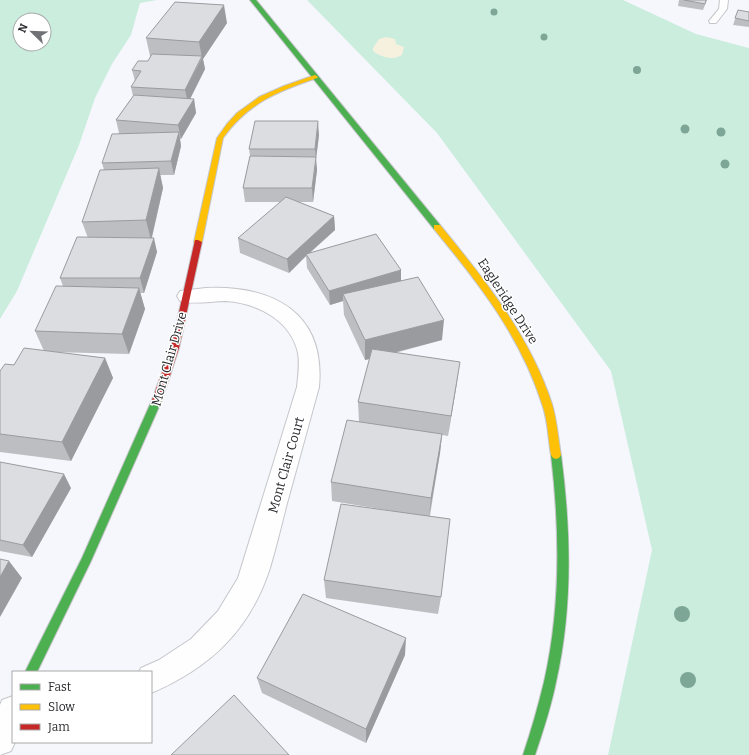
<svg xmlns="http://www.w3.org/2000/svg" width="749" height="755" font-family="Bitter,serif">
  <style>
    .green { fill: #caeddd; fill-rule: evenodd }
    .sand { fill: #f6f1df }
    .lines { fill: none; stroke-linecap: round; stroke-linejoin: round }
    .lane-casing { stroke: #c5c6ca; stroke-width: 2 }
    .street-casing { stroke: #c5c6ca; stroke-width: 2 }
    .fast-casing { stroke: #c5c6ca; stroke-width: 2 }
    .slow-casing { stroke: #c5c6ca; stroke-width: 2 }
    .jam-casing { stroke: #c5c6ca; stroke-width: 2 }
    .lane { fill: #fefeff; fill-rule: evenodd }
    .street { fill: #fefeff; fill-rule: evenodd }
    .fast { fill: #4caf50; fill-rule: evenodd }
    .slow { fill: #ffc107; fill-rule: evenodd }
    .jam { fill: #c62828; fill-rule: evenodd }
    .tree { fill: #7da697 }
    .wall { fill: #bdbec2 }
    .shaded-wall { fill: #9a9b9e }
    .building { fill: #dcdde1; stroke: #9a9b9e }
    .labels { text-anchor: middle; dominant-baseline: central; stroke-width: 3; stroke-linejoin: round; paint-order: stroke }
    .street-label { font-size: 13px; fill: #28292c; stroke: #fff }
  </style>
  <rect width="100%" height="100%" fill="#f6f7fc"/>
  <!-- green -->
  <path class="green" d="M0 0H157L140 3 131 35 112 64 95 98 79 145 17 291 0 319ZM20 20H44V44H20Z
    M307 0H623L696 34 749 48V755H608L652 550 611 371 437 133Z"/>
  <!-- sand -->
  <path class="sand" d="M386 37 395 39 396 44 404 47 402 55C393 61 381 57 373 51V48L379 39Z"/>
  <g class="lines">
    <defs>
      <path id="lane" d="M720 0H728L727 9 716 23H710L709 21 719 9Z"/>
      <path id="street" d="M206 288C273 285 326 313 319 387 308 427 297 467 286 507 281 527 276 548 270 568 250 630 210 668 151 693V672H139L141 668 159 660 191 639 218 611 238 578 297 387C298 376 300 365 298 353 291 320 257 303 226 301 211 301 194 305 180 301L177 296 180 291Z
        M13 696V742H15L11 751 0 755V705L2 700Z"/>
      <path id="fast" d="M250 0H256L440 225V229H434Z
        M157 396 160 398 162 400 91 561 37 672H25L82 558 152 400 154 398Z
        M556 451 559 452 561 455C571 531 573 607 556 682 551 707 543 731 535 755H523C531 731 538 707 544 682 561 607 560 531 551 455L553 452Z"/>
      <path id="slow" d="M315 75 318 77 317 78C278 91 248 103 223 138L202 242 198 244H195L194 242 217 138 227 124 237 113 259 97 284 86Z
        M434 225H440C485 280 530 336 552 404 557 421 558 438 561 455L559 458 556 459 553 458 551 455C548 438 548 420 542 404 521 337 478 282 434 229Z"/>
      <path id="jam" d="M195 240H198L202 242 179 348 162 400 160 402H154L152 400 171 348Z"/>
    </defs>
    <!-- lane casing -->
    <use href="#lane" class="lane-casing"/>
    <!-- street casing -->
    <use href="#street" class="street-casing"/>
    <!-- fast casing -->
    <use href="#fast" class="fast-casing"/>
    <!-- slow casing -->
    <use href="#slow" class="slow-casing"/>
    <!-- jam casing -->
    <use href="#jam" class="jam-casing"/>
    <!-- lane -->
    <use href="#lane" class="lane"/>
    <!-- street -->
    <use href="#street" class="street"/>
    <!-- fast -->
    <use href="#fast" class="fast"/>
    <!-- slow -->
    <use href="#slow" class="slow"/>
    <!-- jam -->
    <use href="#jam" class="jam"/>
  </g>
  <!-- trees -->
  <g class="tree">
    <circle cx="494" cy="12" r="3.5"/>
    <circle cx="544" cy="37" r="3.5"/>
    <circle cx="637" cy="70" r="4"/>
    <circle cx="685" cy="129" r="4.5"/>
    <circle cx="721" cy="132" r="4.5"/>
    <circle cx="725" cy="164" r="4.5"/>
    <circle cx="682" cy="614" r="8"/>
    <circle cx="688" cy="680" r="8"/>
  </g>
  <!-- wall -->
  <path class="wall" d="M679 0H707L703 10 678 6Z
    M738 10 749 12V27L733 25Z
    M227 23 203 59 205 69 190 99H194L196 113 181 139H180L181 146 174 175H160L163 188 152 238 157 252 144 293H140L145 309 129 354 52 352 105 358 113 378 71 461 0 452V371L44 351 35 331 63 286 60 278 88 238 82 222 104 170 102 163 119 133 116 120 133 96 131 87 135 81 132 70 148 61 151 56H150L146 38Z
    M319 135 316 159 317 170 313 202H299L334 216 335 230 311 252 401 270V281L442 340 395 353 457 382 448 436 442 435 440 453 430 516 441 597 438 614 326 598 324 580 392 511 332 501 331 482 359 422 358 402 370 359 365 360 344 315 343 301 330 305 307 268 306 256 289 273 240 253 238 238 281 202H245L243 188 250 156 249 149Z
    M0 462 71 488 32 557 0 551Z
    M405 655 366 743 262 693 257 678Z"/>
  <!-- shaded-wall -->
  <path class="shaded-wall" d="M224 5 227 23 203 59 205 69 188 103 185 90 202 58 199 42Z
    M194 99 196 113 181 139 178 125Z
    M318 121 319 135 316 159 317 170 313 202 312 188 316 161 315 149Z
    M179 132 181 146 174 175 171 161Z
    M159 168 163 188 151 240 146 220Z
    M334 216 335 230 307 255 306 254V256L289 273 287 259Z
    M154 238 157 252 144 293 140 278Z
    M401 270V284L343 294V301L330 305 329 291Z
    M139 288 145 309 129 354 122 334Z
    M444 320 442 340 365 360V340Z
    M105 358 113 378 71 461 62 442Z
    M460 362 457 382 448 436 451 416Z
    M442 434 440 453 429 516 431 498Z
    M64 474 71 488 32 557 23 545Z
    M9 561 22 578 0 617V577Z
    M406 638 405 655 366 743V729Z"/>
  <!-- building -->
  <path class="building" d="M684 0H706L705 4Z
    M175 2 224 5 199 42 146 38Z
    M738 10 749 12V21L735 18Z
    M152 54 202 56 185 90 131 87 141 71 132 70 138 61H148Z
    M134 95 194 99 178 125 116 120Z
    M255 121H318L315 149H249Z
    M179 132 171 161 102 163 112 134Z
    M250 156 316 157 312 188H243Z
    M159 168 146 220 82 222 100 170Z
    M286 197 334 216 287 259 238 238Z
    M376 234 401 270 329 291 306 254Z
    M77 237 154 238 140 278H60Z
    M418 277 444 320 365 340 343 294Z
    M56 286 139 288 122 334 35 331Z
    M24 348 105 358 62 442 0 434V371L5 364 14 365Z
    M372 349 460 362 451 416 358 402Z
    M347 420 442 434 431 498 331 482Z
    M0 462 64 474 23 545 0 540Z
    M341 504 450 519 441 597 324 580Z
    M0 559 9 561 0 577Z
    M303 594 406 638 366 729 257 678Z
    M234 695 289 755H171Z"/>
  <g class="labels">
    <!-- street labels -->
    <g class="street-label">
      <text transform="translate(508 301) rotate(57)">Eagleridge Drive</text>
      <text transform="translate(169 359) rotate(-74)">Mont Clair Drive</text>
      <text transform="translate(286 465) rotate(-74)">Mont Clair Court</text>
    </g>
  </g>
  <!-- legend -->
  <rect x="12" y="671" width="140" height="72" fill="#ffffff" stroke="#a9a9ab"/>
  <rect x="20" y="684" width="20" height="6" fill="#4caf50" stroke="#a9a9ab"/>
  <text x="48" y="691" font-size="12" fill="#28292c">Fast</text>
  <rect x="20" y="704" width="20" height="6" fill="#ffc107" stroke="#a9a9ab"/>
  <text x="48" y="711" font-size="12" fill="#28292c">Slow</text>
  <rect x="20" y="724" width="20" height="6" fill="#c62828" stroke="#a9a9ab"/>
  <text x="48" y="731" font-size="12" fill="#28292c">Jam</text>
  <!-- north arrow -->
  <g transform="translate(32 32) rotate(293)"><circle r="19" fill="#ffffff" stroke="#a9a9ab"/>
  <path d="M0-3L7 15L0 10L-7 15Z" fill="#707175"/>
  <text y="-6" font-size="11" font-weight="bold" text-anchor="middle" fill="#28292c">N</text>
  </g>
</svg>
